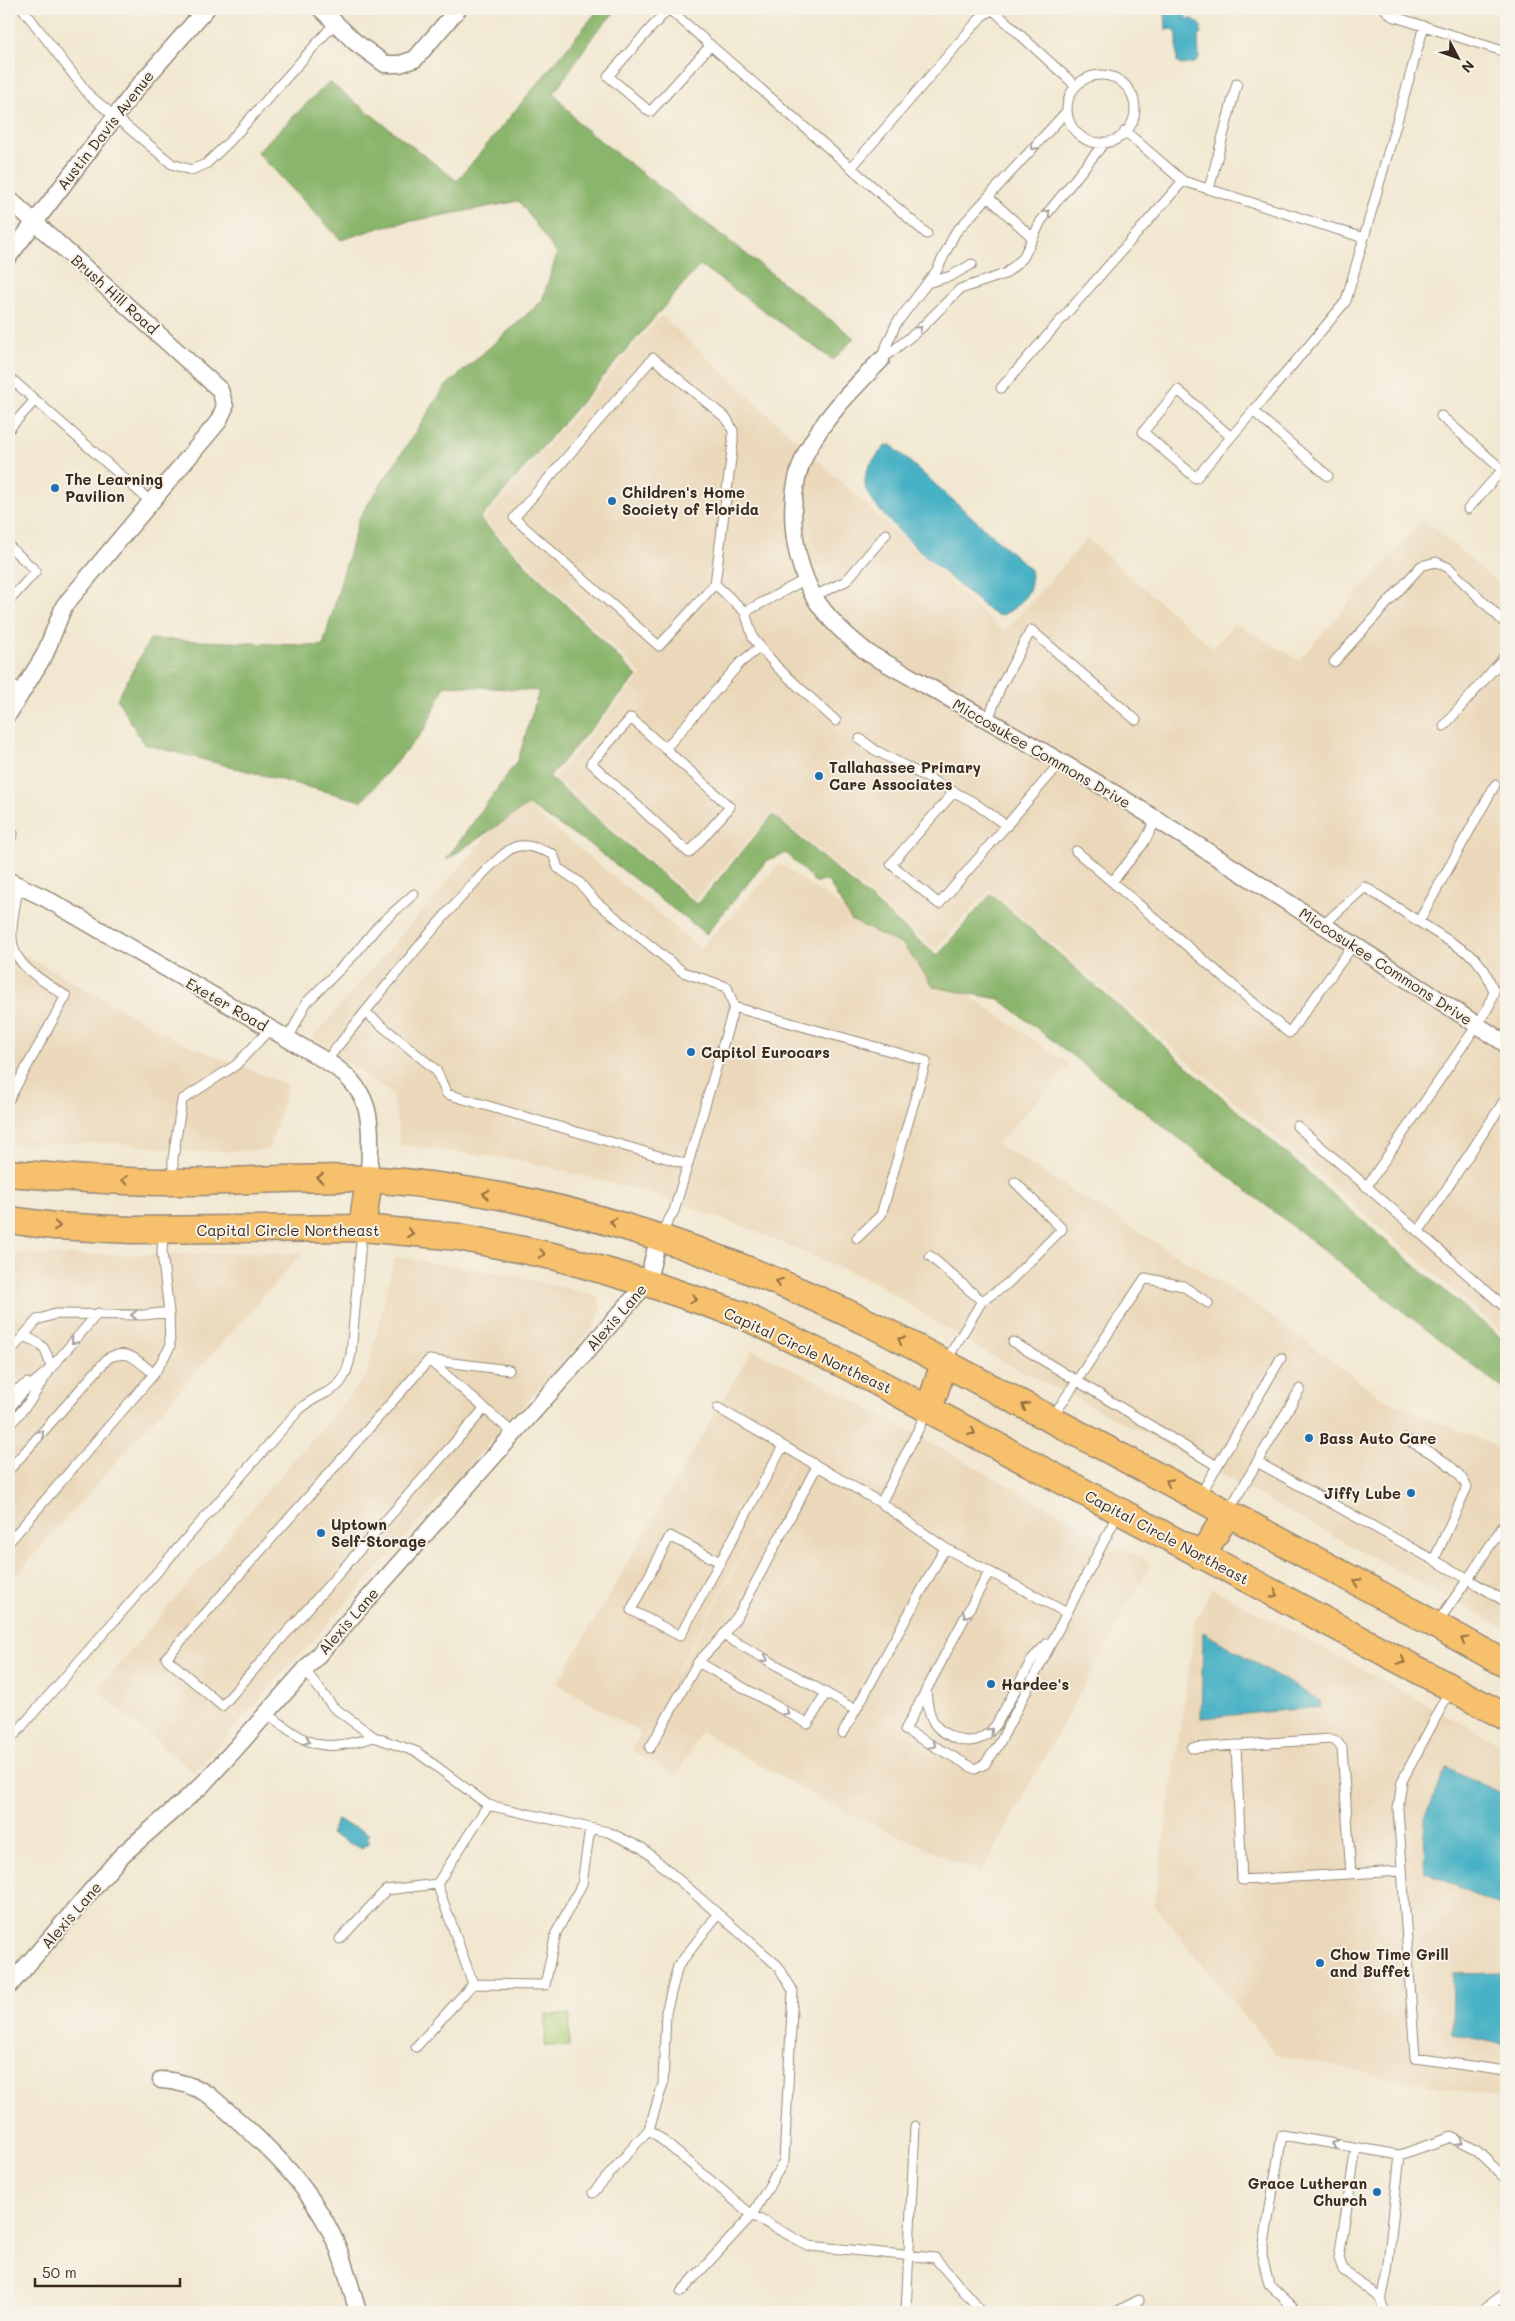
<svg xmlns="http://www.w3.org/2000/svg" width="1515" height="2321" font-family="Mali,sans-serif">
  <style>
    .built { fill: #ebd8ba; fill-rule: evenodd }
    .green { fill: #aed37d; stroke: #747e4e }
    .forest { fill: #8ab56c; stroke: #627045 }
    .water { fill: #47b1c5; stroke: #416e72 }
    .lines { fill: none; stroke-linecap: round; stroke-linejoin: round }
    .lane-casing { stroke: #968978; stroke-width: 11 }
    .street-casing { stroke: #968978; stroke-width: 19 }
    .primary-casing { stroke: #968978; stroke-width: 29 }
    .lane { stroke: #fff; stroke-width: 9 }
    .street { stroke: #fff; stroke-width: 16 }
    .primary { stroke: #f7c06c; stroke-width: 26 }
    .oneway { stroke: #a79f9a }
    .oneway2 { stroke: #906e41 }
    .poi-dot { fill: #1f6fb2; stroke: #f7f3e8; stroke-width: 2 }
    .labels { text-anchor: middle; dominant-baseline: central; stroke-width: 4; stroke-linejoin: round; paint-order: stroke }
    .street-label { font-size: 15px; fill: #3b2a1e; stroke: #f7f3e8 }
    .poi-label { font-size: 15px; font-weight: bold; fill: #3b2a1e; stroke: #f7f3e8; text-anchor: start }
  </style>
  <rect width="100%" height="100%" fill="#f7f3e8"/>
  <filter id="ink" filterUnits="userSpaceOnUse"><feTurbulence type="fractalNoise" baseFrequency=".02" numOctaves="2"/><feDisplacementMap in="SourceGraphic" scale="10" xChannelSelector="R" yChannelSelector="G"/><feConvolveMatrix kernelMatrix="1 2 1 2 8 2 1 2 1" color-interpolation-filters="sRGB"/></filter>
  <filter id="wash" filterUnits="userSpaceOnUse"><feTurbulence type="fractalNoise" baseFrequency=".0096" numOctaves="4" result="noise"/><feDisplacementMap in="SourceGraphic" scale="20" xChannelSelector="R" yChannelSelector="G"/><feGaussianBlur stdDeviation="1.12" result="paint"/><feColorMatrix in="noise" values="0 0 0 0 0 0 0 0 0 0 0 0 0 0 0 0 0 1.4 0 .05"/><feComposite in="paint" operator="in"/></filter>
  <g filter="url(#wash)">
    <rect width="100%" height="100%" fill="#f2e8d1"/>
    <!-- built -->
    <path class="built" d="M661 315 1004 632 1087 539 1213 648 1235 623 1299 660 1423 518 1506 590V1336L990 890 935 949 773 812 696 900 554 777 642 675 484 519Z
      M519 799 700 948 780 864 1070 1065 997 1144 1247 1299 1381 1397 1506 1451V1629L1147 1435 979 1349 876 1283 747 1228 650 1193 521 1160 400 1145 393 1095 312 1038Z
      M9 946 176 1040 288 1085 269 1150 196 1152 118 1143 9 1144Z
      M9 1252 40 1255 302 1253 9 1583Z
      M395 1257 506 1274 598 1296 602 1310 593 1328 194 1773 97 1690 366 1376Z
      M752 1350 835 1390 1151 1564 981 1873 829 1804 701 1732 676 1776 631 1750 641 1733 557 1684ZM794 1463 691 1649 655 1710 793 1463Z
      M1212 1588 1506 1747V2100L1276 2055 1154 1905 1196 1620Z"/>
    <!-- green -->
    <path class="green" d="M546 2014 570 2015 569 2046H545Z"/>
    <!-- forest -->
    <path class="forest" d="M599 9H618L595 33 554 93 580 125 854 338 833 360 700 265 480 519 637 676 549 777 697 905 773 815 937 956 991 894 1388 1243 1506 1342V1391L999 999 934 987 904 946 851 920 828 881 815 882 786 853 767 860 706 934 589 844 528 805 446 860 518 760 539 691 445 685 425 729 362 801 144 744 117 699 150 639 323 646 359 518 445 387 542 301 557 254 519 201 385 226 341 240 257 152 329 82 457 181Z"/>
    <!-- water -->
    <path class="water" d="M1167 9H1182L1185 12 1186 19H1193L1201 25V34L1198 37 1199 58 1195 63 1181 65 1177 62V34L1172 29 1166 30 1165 12Z
      M891 445 1029 568C1038 589 1019 608 1000 616L991 612C968 593 866 510 865 485 864 467 874 460 885 446Z
      M1203 1632 1320 1701 1321 1707 1201 1718Z
      M1446 1768 1506 1795V1903L1504 1908 1424 1871 1425 1818Z
      M337 1820 369 1834 367 1839 370 1840 367 1846 364 1845 362 1849 330 1834Z
      M1506 1973V2045L1452 2034 1453 1974Z"/>
  </g>
  <g filter="url(#ink)">
    <g class="lines">
      <defs>
        <path id="lane" d="M23 9 89 95 172 164 191 170 206 164 230 141 335 23
          M668 9 608 76 650 112 711 45
          M669 9 927 234
          M992 9 1076 86
          M1385 9 1392 16 1506 52
          M1067 109a34 34 0 1 1 68 0a34 34 0 1 1-68 0Z
          M1125 131 1183 181 1364 238
          M851 168 982 16 993 9
          M1209 189 1237 83
          M988 197 1033 238
          M927 283 951 276 972 264
          M653 358 727 419 733 431V443L715 584 659 646 514 518Z
          M881 358 896 324 937 270 955 233 1067 111
          M881 360 919 330 960 289 1005 274 1023 258 1041 221 1105 142
          M9 377 151 502
          M1001 388 1183 181
          M1253 411 1328 476
          M1441 416 1506 473
          M9 429 35 400
          M1231 437 1178 390 1143 432 1196 478C1246 419 1297 361 1346 301L1424 26
          M1468 509 1502 470
          M9 546 36 571 9 601
          M715 584 745 612 753 638 777 667 836 721
          M814 596 846 581 886 534
          M745 612 806 579
          M1334 662 1421 566 1436 562 1449 568 1506 624
          M9 681 22 693
          M631 718 730 807 689 853 591 763Z
          M988 720 1000 688 1031 630 1136 720
          M1444 726 1506 655
          M860 739 875 750 973 802 1007 826
          M665 749 740 663 760 647
          M954 792 891 864 939 904 1061 762
          M9 830 13 834 9 841
          M1076 851 1289 1033 1354 944
          M1112 882 1143 844 1156 820
          M1419 921 1495 785
          M1323 925 1365 887 1474 957 1485 971 1494 991 1489 1006 1477 1025 1367 1186
          M365 1012C388 984 491 854 515 847 527 843 541 850 553 854L558 868 579 882 594 900 683 972 727 987 734 1007
          M288 1039 306 1003 355 954 378 926 414 894
          M326 1061 365 1012 436 1070 447 1094 686 1164
          M9 1099 66 996C7 959 5 953 19 885
          M1297 1126 1506 1308
          M173 1180V1158L182 1100 236 1065 270 1029
          M1419 1231 1506 1098
          M660 1235 674 1211 734 1007 926 1061 881 1215 857 1238
          M930 1256 982 1301
          M1013 1342 1217 1466
          M9 1353 37 1320 55 1314 144 1315 169 1312
          M429 1360 166 1658 222 1706 485 1408
          M946 1361 982 1301 1007 1284 1062 1229 1015 1182
          M509 1370 429 1360 513 1433
          M9 1395 27 1383
          M718 1408 881 1503 945 1548 1067 1613
          M9 1409 22 1393 51 1368 98 1313
          M1052 1418 1145 1278 1183 1286 1208 1303
          M9 1426 30 1401 51 1368C46 1347 43 1344 24 1336
          M1406 1439C1428 1452 1456 1463 1467 1487L1434 1560
          M1257 1462 1468 1579 1437 1623
          M9 1470 108 1358C129 1348 138 1361 154 1374
          M1200 1495 1281 1358
          M881 1503 927 1412
          M1228 1512 1300 1389
          M1506 1527 1503 1526 1468 1579 1506 1602
          M9 1542 154 1374 170 1347 169 1312 162 1253 163 1232
          M720 1562 670 1536 631 1610 680 1636 783 1446
          M989 1572 905 1730 975 1769 985 1764 998 1746 1119 1512
          M723 1635 856 1710
          M698 1662 808 1724 826 1693
          M305 1670 333 1707 374 1737 417 1752 488 1805 608 1832 642 1848 778 1966 793 1991 784 2161 752 2215 681 2292
          M926 1690C927 1701 928 1713 934 1723 938 1730 946 1734 952 1737 971 1745 983 1741 996 1725L1033 1658 1048 1643
          M1450 1691 1402 1781 1398 1809 1415 2058 1506 2071
          M267 1713C310 1747 320 1753 374 1737
          M843 1733 945 1548
          M9 1741 298 1411C327 1384 342 1400 351 1354L362 1230
          M1236 1745 1242 1880 1402 1871
          M650 1748 698 1662 721 1638 739 1614 817 1466
          M1192 1748 1331 1739 1336 1741 1342 1748 1351 1874
          M488 1805 437 1884 473 1984 545 1985 556 1933 582 1884 590 1828
          M340 1939 386 1890 437 1884
          M416 2047 473 1984
          M649 2129 752 2215 809 2246 935 2258 982 2312
          M1356 2148 1339 2258 1343 2270 1381 2299
          M593 2193 649 2129 663 2084 666 2012 678 1966 718 1914
          M906 2312 915 2126
          M1116 2312 1139 2300
          M1298 2312 1269 2284 1262 2256 1282 2135 1400 2155 1451 2137 1476 2150 1506 2179
          M1384 2312 1381 2301 1387 2272 1400 2155
          M1480 2312 1506 2293"/>
        <path id="street" d="M321 9 355 42 385 64H400L415 59 458 9
          M9 199 220 390 225 407 218 422 64 606 45 654 9 713
          M9 256 137 88 206 9
          M881 360C854 388 825 416 807 451 785 495 791 553 813 595 826 618 848 637 868 653 959 704 1051 754 1140 809 1263 886 1385 964 1506 1044
          M9 881 45 898 326 1061C378 1092 370 1127 369 1179
          M9 1986 122 1855 201 1786 236 1748 647 1283 659 1236
          M161 2080C179 2081 193 2085 209 2095 260 2139 308 2180 336 2243 345 2264 351 2289 358 2312"/>
        <path id="primary" d="M9 1173C70 1178 131 1183 193 1182 251 1181 310 1176 368 1179 549 1191 717 1249 879 1328L1374 1591 1506 1664
          M9 1220 55 1226 131 1230 362 1228 459 1237 557 1257 647 1283 742 1315 847 1366 1506 1717
          M362 1228 369 1179
          M929 1409 944 1363
          M1201 1556 1228 1513"/>
      </defs>
      <!-- lane casing -->
      <use href="#lane" class="lane-casing"/>
      <!-- street casing -->
      <use href="#street" class="street-casing"/>
      <!-- primary casing -->
      <use href="#primary" class="primary-casing"/>
      <!-- lane -->
      <use href="#lane" class="lane"/>
      <!-- street -->
      <use href="#street" class="street"/>
      <!-- primary -->
      <use href="#primary" class="primary"/>
    </g>
    <!-- one-way arrows -->
    <defs><path id="oneway-chevron" d="M-2-3.5L2.5 0L-2 3.5" fill="none" stroke-width="1.6" stroke-linecap="round" stroke-linejoin="round" transform="scale(1.25)"/></defs>
    <g class="oneway">
      <use href="#oneway-chevron" transform="translate(1034 147) rotate(132)"/>
      <use href="#oneway-chevron" transform="translate(1047 213) rotate(-51)"/>
      <use href="#oneway-chevron" transform="translate(919 329) rotate(-42)"/>
      <use href="#oneway-chevron" transform="translate(134 1315) rotate(-178)"/>
      <use href="#oneway-chevron" transform="translate(74 1341) rotate(131)"/>
      <use href="#oneway-chevron" transform="translate(41 1433) rotate(-49)"/>
      <use href="#oneway-chevron" transform="translate(966 1615) rotate(118)"/>
      <use href="#oneway-chevron" transform="translate(765 1659) rotate(29)"/>
      <use href="#oneway-chevron" transform="translate(786 1712) rotate(30)"/>
      <use href="#oneway-chevron" transform="translate(990 1731) rotate(-46)"/>
      <use href="#oneway-chevron" transform="translate(307 1741) rotate(25)"/>
      <use href="#oneway-chevron" transform="translate(933 1745) rotate(29)"/>
      <use href="#oneway-chevron" transform="translate(1461 2142) rotate(28)"/>
      <use href="#oneway-chevron" transform="translate(1335 2144) rotate(-170)"/>
    </g>
    <g class="oneway2">
      <use href="#oneway-chevron" transform="translate(320 1178) rotate(-179)"/>
      <use href="#oneway-chevron" transform="translate(125 1180) rotate(-179)"/>
      <use href="#oneway-chevron" transform="translate(486 1194) rotate(-169)"/>
      <use href="#oneway-chevron" transform="translate(613 1222) rotate(-166)"/>
      <use href="#oneway-chevron" transform="translate(57 1226) rotate(5)"/>
      <use href="#oneway-chevron" transform="translate(410 1233) rotate(6)"/>
      <use href="#oneway-chevron" transform="translate(542 1254) rotate(12)"/>
      <use href="#oneway-chevron" transform="translate(779 1282) rotate(-159)"/>
      <use href="#oneway-chevron" transform="translate(694 1299) rotate(19)"/>
      <use href="#oneway-chevron" transform="translate(901 1340) rotate(-152)"/>
      <use href="#oneway-chevron" transform="translate(1025 1406) rotate(-152)"/>
      <use href="#oneway-chevron" transform="translate(972 1432) rotate(28)"/>
      <use href="#oneway-chevron" transform="translate(1169 1482) rotate(-152)"/>
      <use href="#oneway-chevron" transform="translate(1357 1582) rotate(-152)"/>
      <use href="#oneway-chevron" transform="translate(1275 1594) rotate(27)"/>
      <use href="#oneway-chevron" transform="translate(1464 1640) rotate(-151)"/>
      <use href="#oneway-chevron" transform="translate(1402 1661) rotate(28)"/>
    </g>
  </g>
  <!-- markers -->
  <g class="poi-dot">
    <circle cx="55" cy="488" r="5"/>
    <circle cx="612" cy="501" r="5"/>
    <circle cx="819" cy="776" r="5"/>
    <circle cx="691" cy="1052" r="5"/>
    <circle cx="1309" cy="1438" r="5"/>
    <circle cx="1411" cy="1493" r="5"/>
    <circle cx="321" cy="1533" r="5"/>
    <circle cx="991" cy="1684" r="5"/>
    <circle cx="1320" cy="1963" r="5"/>
    <circle cx="1377" cy="2192" r="5"/>
  </g>
  <g class="labels">
    <!-- street labels -->
    <g class="street-label">
      <text transform="translate(105 130) rotate(-52)">Austin Davis Avenue</text>
      <text transform="translate(115 294) rotate(42)">Brush Hill Road</text>
      <text transform="translate(1042 753) rotate(30)">Miccosukee Commons Drive</text>
      <text transform="translate(1386 966) rotate(33)">Miccosukee Commons Drive</text>
      <text transform="translate(227 1004) rotate(30)">Exeter Road</text>
      <text x="288" y="1230">Capital Circle Northeast</text>
      <text transform="translate(616 1317) rotate(-49)">Alexis Lane</text>
      <text transform="translate(808 1350) rotate(25)">Capital Circle Northeast</text>
      <text transform="translate(1167 1537) rotate(28)">Capital Circle Northeast</text>
      <text transform="translate(348 1621) rotate(-49)">Alexis Lane</text>
      <text transform="translate(71 1915) rotate(-49)">Alexis Lane</text>
    </g>
    <!-- poi labels -->
    <g class="poi-label">
      <text x="65" y="479">The Learning<tspan x="65" dy="17">Pavilion</tspan></text>
      <text x="622" y="492">Children's Home<tspan x="622" dy="17">Society of Florida</tspan></text>
      <text x="829" y="767">Tallahassee Primary<tspan x="829" dy="17">Care Associates</tspan></text>
      <text x="701" y="1052">Capitol Eurocars</text>
      <text x="1319" y="1438">Bass Auto Care</text>
      <text x="1401" y="1493" text-anchor="end">Jiffy Lube</text>
      <text x="331" y="1524">Uptown<tspan x="331" dy="17">Self-Storage</tspan></text>
      <text x="1001" y="1684">Hardee's</text>
      <text x="1330" y="1954">Chow Time Grill<tspan x="1330" dy="17">and Buffet</tspan></text>
      <text x="1367" y="2183" text-anchor="end">Grace Lutheran<tspan x="1367" dy="17">Church</tspan></text>
    </g>
  </g>
  <!-- margin -->
  <rect width="1515" height="2321" fill="none" stroke="#f7f3e8" stroke-width="30"/>
  <!-- north arrow -->
  <g transform="translate(1458 58) rotate(131)" stroke="#f7f3e8" stroke-width="4" paint-order="stroke">
  <path d="M0-4L9 19L0 12L-9 19Z" fill="#3b2a1e"/>
  <text y="-8" font-size="14" font-weight="bold" text-anchor="middle" fill="#3b2a1e">N</text>
  </g>
  <!-- scale -->
  <path d="M35 2278v8h145v-8" fill="none" stroke="#3b2a1e" stroke-width="2.5"/>
  <text x="42" y="2278" font-size="15" fill="#3b2a1e" stroke="#f7f3e8" stroke-width="4" paint-order="stroke">50 m</text>
</svg>
